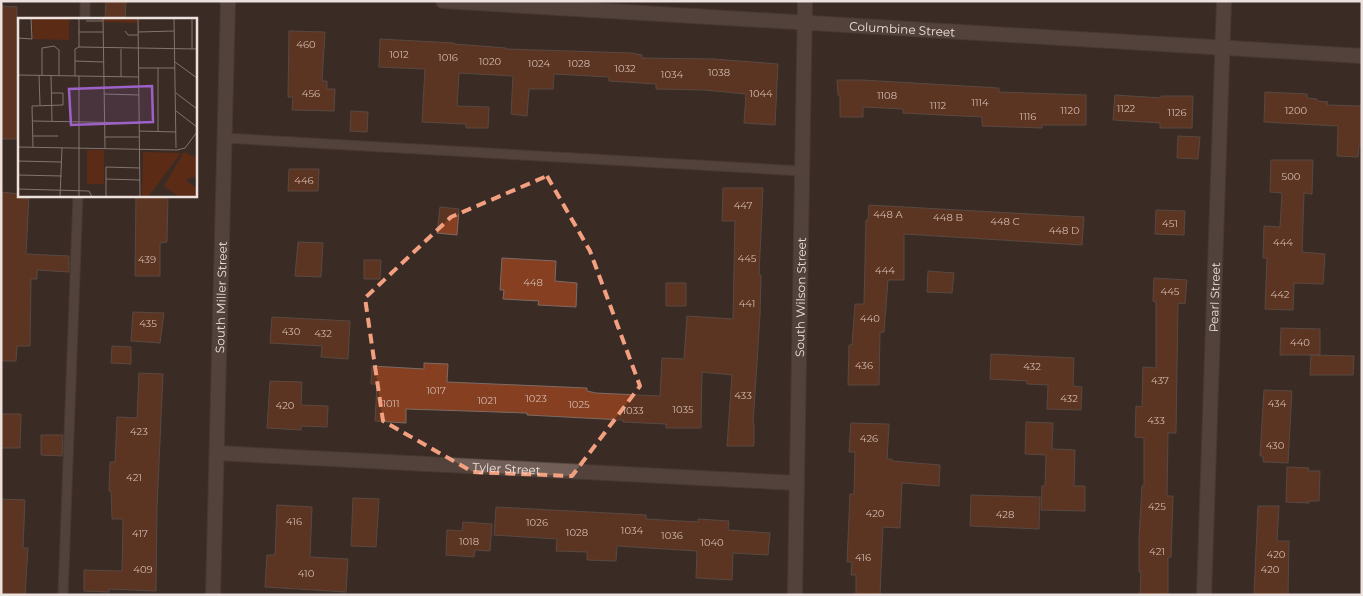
<svg xmlns="http://www.w3.org/2000/svg" width="1363" height="596" font-family="Montserrat,sans-serif">
  <style>
    .building { fill: #864021; stroke: #7d6b64 }
    .lines { fill: none; stroke-linecap: round; stroke-linejoin: round }
    .service-casing { stroke: #564944; stroke-width: 11 }
    .minor-casing { stroke: #564944; stroke-width: 16 }
    .secondary-casing { stroke: #564944; stroke-width: 16 }
    .service { stroke: #705e57; stroke-width: 9 }
    .minor { stroke: #705e57; stroke-width: 14 }
    .secondary { stroke: #705e57; stroke-width: 14 }
    .marked { fill: none; stroke: #f2a07f; stroke-width: 4; stroke-dasharray: 10 6; stroke-linejoin: round }
    .labels { text-anchor: middle; dominant-baseline: central; stroke-width: 5; stroke-linejoin: round; paint-order: stroke }
    .number-label { font-size: 10px; fill: #d2b9ae }
    .street-label { font-size: 12px; fill: #ece1dd; stroke: #30221c }
    .inset-road { fill: none; stroke: #82746f; stroke-width: 1 }
    .view { fill: #9d62c8; fill-opacity: 0.15; stroke: #9d62c8; stroke-width: 2.5 }
    .inset-edge { fill: none; stroke: #ece1dd; stroke-width: 2.5 }
  </style>
  <rect width="100%" height="100%" fill="#3b2b25"/>
  <!-- building -->
  <path class="building" d="M106 1H126L125 19H105Z
    M1 6 17 7V23H19V139H1Z
    M289 31 325 32 322 81H327V89H335L334 111 292 110 293 97H288Z
    M380 39 454 43V44L506 48V49L631 53 642 55V58L714 59 778 64 775 125 744 123 746 94 705 90 656 89V84L609 81V77L554 74 553 89H529L527 116 511 114 513 76 459 73 457 106 489 107 488 128H466V124L422 122 425 69 379 67Z
    M837 80H862L999 88V92L1086 95V125H1042V128L982 126V117L903 113V109L863 107V117H840V95H838Z
    M1265 92 1307 94V98L1317 99V101L1328 102 1327 105 1362 106V146H1359L1358 157 1337 156 1338 126 1264 122Z
    M1115 95 1161 98V96H1193L1192 128H1160V123L1113 120Z
    M351 111 368 112 367 132 350 131Z
    M1178 136 1200 137 1198 159 1177 158Z
    M1271 160H1313L1312 194 1304 193 1302 252 1325 254 1323 284 1294 283 1293 310 1265 309 1267 258H1263L1264 226 1280 227 1282 193 1270 192Z
    M289 169H319L318 191H288Z
    M723 188H763L759 275H761L760 314 753 424H754V446H727L732 375 702 372 701 428H666V424L623 422V420L527 415V413L406 409V423L375 421 377 384H371L372 366 424 369V363L448 364 447 382 587 388V391L596 393 660 396 662 358 684 359 687 316 733 319 735 221H722Z
    M1 192 29 195 26 254 69 256V272L37 270V279H31L30 346H17L16 361H1Z
    M136 195H168L167 242 160 243V276H135Z
    M869 205 1084 217 1082 245 904 234V280H888L884 332H880L879 385H848L849 345H852L855 304H864L866 220H868Z
    M440 207 459 209 457 235 437 233Z
    M1156 210 1185 211 1184 235 1155 234Z
    M298 242 323 243 321 277 295 276Z
    M502 258 556 261 555 281 577 283 576 307 538 305 539 301 503 299 504 290H500Z
    M364 260H381L380 279H364Z
    M928 271 954 273 952 293 927 292Z
    M1154 278 1187 280 1185 304 1178 303 1176 433H1168L1167 496H1173L1171 557H1168V595H1140L1141 572H1139V537L1142 486H1144V438L1135 437 1136 406 1142 407 1143 367 1156 368V302L1153 301Z
    M666 283H686V306H666Z
    M133 312 164 313 160 343 131 341Z
    M272 317 350 321 348 359 321 357 322 346 270 343Z
    M1281 328 1320 329V355H1280Z
    M112 346 131 347V364L111 363Z
    M991 354 1074 358 1073 386 1082 387 1081 410 1047 409 1048 385 1027 384V381L990 379Z
    M1311 355 1354 356 1353 375H1310Z
    M139 373 163 374 157 507 156 591 109 589V592L84 591V570L122 571 123 519H112L111 491H109L110 462H115L117 417 137 418Z
    M270 381 302 382 301 405 328 406 327 427 301 426V430L267 428Z
    M1264 390 1292 391 1288 463 1263 462V456H1260Z
    M1 414H21L20 448H1Z
    M1026 422 1053 423 1052 449 1075 450 1074 486H1085V511L1041 510 1042 486H1045L1046 455 1025 454Z
    M851 423 889 424 887 459H892V461L940 465 939 486 902 483 900 528 883 527 880 595H856V575H851L852 562H847L850 494H854L855 452H849Z
    M41 435H63L62 456 41 455Z
    M1287 467 1309 468 1308 471H1320L1319 501H1309V503L1286 502Z
    M971 495 1040 497 1039 529 970 526Z
    M353 498 379 499 376 547 351 546Z
    M1 499 25 500 23 548H28L25 595H1Z
    M277 505 312 507 310 557 348 559 346 592 265 587 267 555H275Z
    M1258 506H1279L1277 541H1289L1288 595H1254Z
    M496 507 646 515V519L698 522V519L729 521 728 530 770 533 768 555 733 553 732 580 696 578 697 551 617 546 616 561 587 560V552L556 551 557 539 494 535Z
    M463 522 492 524 490 551 475 550 474 557 446 555 447 530 462 531Z"/>
  <g class="lines">
    <defs>
      <path id="service" d="M85 19V1
        M225 138 802 171
        M63 595 78 195"/>
      <g id="minor">
        <path id="s1" d="M443 1 1362 56"/>
        <path id="s2" d="M217 453 797 483"/>
        <path id="s3" d="M795 595 805 1"/>
        <path id="s4" d="M1204 595 1224 1"/>
      </g>
      <g id="secondary">
        <path id="s5" d="M213 595 228 1"/>
      </g>
    </defs>
    <!-- service casing -->
    <use href="#service" class="service-casing"/>
    <!-- minor casing -->
    <use href="#minor" class="minor-casing"/>
    <!-- secondary casing -->
    <use href="#secondary" class="secondary-casing"/>
    <!-- service -->
    <use href="#service" class="service"/>
    <!-- minor -->
    <use href="#minor" class="minor"/>
    <!-- secondary -->
    <use href="#secondary" class="secondary"/>
  </g>
  <!-- marked area -->
  <path d="M0 0H1363V596H0ZM547 176 590 251 640 386 572 476 473 472 383 421 365 298 451 217Z" fill="#3b2b25" fill-opacity=".55" fill-rule="evenodd"/>
  <path class="marked" d="M547 176 590 251 640 386 572 476 473 472 383 421 365 298 451 217Z"/>
  <g class="labels">
    <!-- number labels -->
    <g class="number-label">
      <text x="306" y="44">460</text>
      <text x="399" y="54">1012</text>
      <text x="448" y="57">1016</text>
      <text x="490" y="61">1020</text>
      <text x="539" y="63">1024</text>
      <text x="579" y="63">1028</text>
      <text x="625" y="68">1032</text>
      <text x="719" y="72">1038</text>
      <text x="672" y="74">1034</text>
      <text x="311" y="93">456</text>
      <text x="761" y="93">1044</text>
      <text x="887" y="95">1108</text>
      <text x="980" y="102">1114</text>
      <text x="938" y="105">1112</text>
      <text x="1126" y="108">1122</text>
      <text x="1070" y="110">1120</text>
      <text x="1296" y="110">1200</text>
      <text x="1177" y="112">1126</text>
      <text x="1028" y="116">1116</text>
      <text x="1291" y="176">500</text>
      <text x="304" y="180">446</text>
      <text x="743" y="205">447</text>
      <text x="888" y="214">448 A</text>
      <text x="948" y="217">448 B</text>
      <text x="1005" y="221">448 C</text>
      <text x="1170" y="223">451</text>
      <text x="1064" y="230">448 D</text>
      <text x="1283" y="242">444</text>
      <text x="747" y="258">445</text>
      <text x="147" y="259">439</text>
      <text x="885" y="270">444</text>
      <text x="533" y="282">448</text>
      <text x="1170" y="291">445</text>
      <text x="1280" y="294">442</text>
      <text x="747" y="303">441</text>
      <text x="870" y="318">440</text>
      <text x="148" y="323">435</text>
      <text x="291" y="331">430</text>
      <text x="323" y="333">432</text>
      <text x="1300" y="342">440</text>
      <text x="864" y="365">436</text>
      <text x="1032" y="366">432</text>
      <text x="1160" y="380">437</text>
      <text x="436" y="390">1017</text>
      <text x="743" y="395">433</text>
      <text x="536" y="398">1023</text>
      <text x="1069" y="398">432</text>
      <text x="487" y="400">1021</text>
      <text x="391" y="403">1011</text>
      <text x="1277" y="403">434</text>
      <text x="579" y="404">1025</text>
      <text x="285" y="405">420</text>
      <text x="683" y="409">1035</text>
      <text x="633" y="410">1033</text>
      <text x="1156" y="420">433</text>
      <text x="139" y="431">423</text>
      <text x="869" y="438">426</text>
      <text x="1275" y="445">430</text>
      <text x="134" y="477">421</text>
      <text x="1157" y="506">425</text>
      <text x="875" y="513">420</text>
      <text x="1005" y="514">428</text>
      <text x="294" y="521">416</text>
      <text x="537" y="522">1026</text>
      <text x="632" y="530">1034</text>
      <text x="577" y="532">1028</text>
      <text x="140" y="533">417</text>
      <text x="672" y="535">1036</text>
      <text x="469" y="541">1018</text>
      <text x="712" y="542">1040</text>
      <text x="1157" y="551">421</text>
      <text x="1276" y="554">420</text>
      <text x="863" y="557">416</text>
      <text x="143" y="569">409</text>
      <text x="1270" y="569">420</text>
      <text x="306" y="573">410</text>
    </g>
    <!-- street labels -->
    <g class="street-label">
      <text stroke="none"><textPath href="#s1" startOffset="460">Columbine Street</textPath></text>
      <text stroke="none"><textPath href="#s5" startOffset="298">South Miller Street</textPath></text>
      <text stroke="none"><textPath href="#s3" startOffset="298">South Wilson Street</textPath></text>
      <text stroke="none"><textPath href="#s4" startOffset="298">Pearl Street</textPath></text>
      <text stroke="none"><textPath href="#s2" startOffset="290">Tyler Street</textPath></text>
    </g>
  </g>
  <!-- overview -->
  <g transform="translate(18 18)">
    <rect width="179" height="179" fill="#3b2b25"/>
    <path d="M14 0H51V22L15 21ZM86 0H119V5L86 4ZM69 132H86V166H69ZM125 134 163 135 130 179H124ZM166 134 179 140V158L167 162 177 169 179 167V179H161L146 168Z" fill="#5b2b16"/>
    <path class="inset-road" d="M61 0V29M85 0 87 130M120 0 122 179M156 0 158 130M174 0V31M68 3H85M107 13 110 17H120M61 14H85M120 14 156 13M0 20 14 21 13 0M61 29 179 31M57 43 85 44M157 44 179 60M121 50H157M0 57 121 59M21 57 22 87M24 57V30L36 28 41 32V57M33 57 34 103M57 58V31L61 29M103 59V31M158 75 179 91M86 76 121 77M158 93 179 109M15 103 121 105M121 113 158 114M140 114V50M15 118H40M87 119H121M0 129 159 132 167 130 179 114M15 129 14 88 45 87V75H33M0 143 43 144M0 157 44 158M88 161 122 162M0 171 71 173 74 179M42 179 44 130M61 179V58M88 179V149L122 150"/>
    <path class="view" d="M134 68 135 104 53 107 51 71Z"/>
    <rect width="179" height="179" class="inset-edge"/>
  </g>
  <!-- border -->
  <rect width="1363" height="596" fill="none" stroke="#ece1dd" stroke-width="5"/>
</svg>
